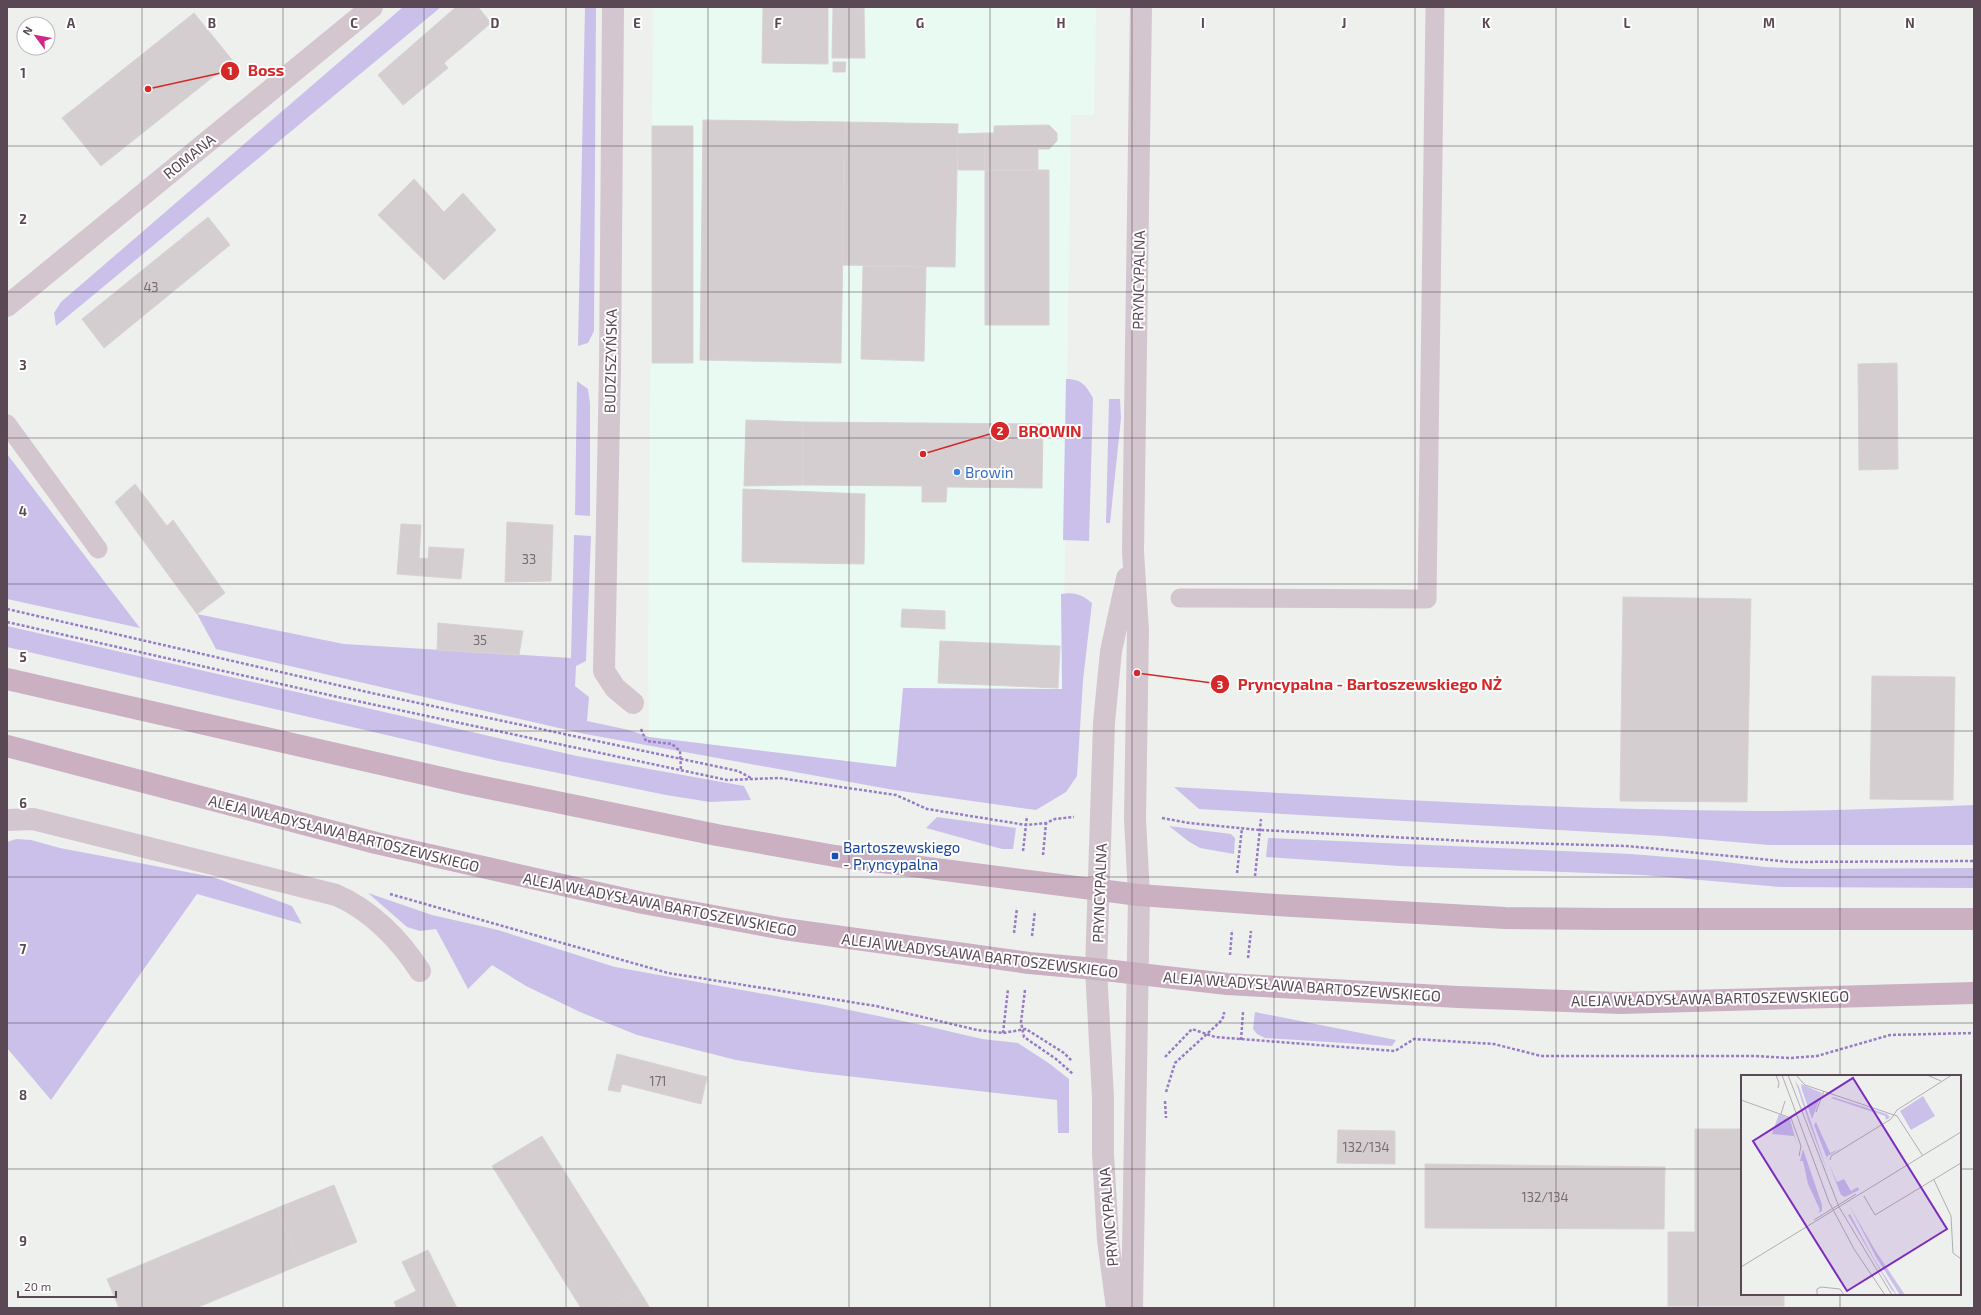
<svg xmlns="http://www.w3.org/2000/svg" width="1981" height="1315" font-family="'Exo 2',sans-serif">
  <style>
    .commercial { fill: #e8faf2 }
    .green { fill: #cbc0ea }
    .building { fill: #d5ced1; stroke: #d9d2d5 }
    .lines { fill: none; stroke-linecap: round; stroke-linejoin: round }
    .path { stroke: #977bc5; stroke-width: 2.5; stroke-dasharray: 3 2; stroke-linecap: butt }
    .service { stroke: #d4c6cf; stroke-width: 19 }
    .minor { stroke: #d4c6cf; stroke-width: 22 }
    .tertiary { stroke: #d4c6cf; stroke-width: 22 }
    .primary { stroke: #cab0c1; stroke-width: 22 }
    .grid { fill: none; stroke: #5a4854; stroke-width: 1; stroke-opacity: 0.55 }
    .shop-dot { fill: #3f7fe0; stroke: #fff; stroke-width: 1.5 }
    .transit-dot { fill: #1a4fb4; stroke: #fff; stroke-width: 1.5 }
    .labels { text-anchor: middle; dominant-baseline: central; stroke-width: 4; stroke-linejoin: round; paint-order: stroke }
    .number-label { font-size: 13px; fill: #796a73 }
    .street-label { font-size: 15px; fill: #5a4854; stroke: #fff }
    .shop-label { font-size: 15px; fill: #366cbe; stroke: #fff; text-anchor: start }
    .transit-label { font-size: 15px; fill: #164399; stroke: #fff; text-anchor: start }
    .inset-road { fill: none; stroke: #b3adb0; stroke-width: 1 }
    .view { fill: #7b2cbf; fill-opacity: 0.15; stroke: #7b2cbf; stroke-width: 2 }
    .inset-edge { fill: none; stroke: #5a4854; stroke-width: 2 }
    .grid-label { font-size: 13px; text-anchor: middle; font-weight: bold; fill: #5a4854; stroke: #fff; stroke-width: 4; stroke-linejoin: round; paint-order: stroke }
    .leader { fill: none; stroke: #d62828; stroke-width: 1.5 }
    .callout-dot { fill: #d62828; stroke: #fff; stroke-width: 1.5 }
    .mark-label { font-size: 12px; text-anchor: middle; font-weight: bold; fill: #fff }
    .callout-label { font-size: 16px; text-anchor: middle; font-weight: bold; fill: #d62828; stroke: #fff; stroke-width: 4; stroke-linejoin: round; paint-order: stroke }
  </style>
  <rect width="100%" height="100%" fill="#eef0ee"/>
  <!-- commercial -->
  <path class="commercial" d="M653 7H1096L1094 115H1071L1063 689 903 688 896 767 649 737 648 662Z"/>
  <!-- green -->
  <path class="green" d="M403 7H441L56 326 54 313 61 302Z
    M585 7H596L594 331 588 343 578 346Z
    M1066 379C1081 379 1086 385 1093 398L1089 541 1063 540Z
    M577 381 588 389 590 403V516L575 515Z
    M1109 399H1120L1121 418 1110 523H1106Z
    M7 454 140 628 7 599Z
    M574 535 591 536 586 661 576 666 575 686 589 697 587 721 629 730 649 737 896 767 903 688 1062 689 1061 594C1074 592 1081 594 1092 603L1083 680 1077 776 1066 792 1036 810 894 790 585 734 216 649 197 614 344 644 571 658Z
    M7 626 577 756 744 786 751 800 710 802 666 795 494 760 7 647Z
    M1174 787C1368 798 1562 810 1757 811 1829 811 1902 808 1974 805V845H1769L1663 836 1199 809Z
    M937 817 1016 828 1013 849H1002L926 828Z
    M1169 826 1231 834 1235 838 1234 854 1200 848 1188 841Z
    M1268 838 1631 854 1718 861 1765 867 1810 869 1974 868V888L1780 887 1643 875 1399 866 1266 857Z
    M16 839 31 840 60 848 213 877 292 906 302 924 197 894 51 1100 7 1048V842Z
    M368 893 432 915 498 930 615 967 825 1005 922 1025 982 1039 1018 1043 1050 1064 1069 1079V1133H1058L1057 1100 811 1072 736 1060 637 1035 580 1012 526 986 492 965 468 989 436 929 420 931 407 927Z
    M1255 1012 1396 1040 1392 1046 1265 1038 1257 1034 1253 1029Z"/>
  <!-- building -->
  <path class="building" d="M456 7H478L491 23 444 63 448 68 403 105 378 75Z
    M763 7H828V64L762 63Z
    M833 7H864L865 58H832Z
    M194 13 233 61 101 166 62 118Z
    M833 62H846L845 72H833Z
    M703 120 845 122 841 363 700 360Z
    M845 122 958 124 955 267 842 265Z
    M1049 125 1057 133V141L1049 149H1038V170H985V133H994V126Z
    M652 126H693V363H652Z
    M985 133V170H958L957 134Z
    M985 170H1049V325H985Z
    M414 179 444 212 463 193 496 230 444 280 378 215Z
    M208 217 230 245 104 348 82 319Z
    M863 266 926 267 924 361 861 359Z
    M1897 363 1898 469 1859 470 1858 364Z
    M746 420 803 422V485L744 486Z
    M803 422 1043 424 1042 488 947 487 946 502H922V486L803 485Z
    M135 484 167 526 173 520 225 593 197 614 115 502Z
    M743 489 865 494 864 564 742 562Z
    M507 522 553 525 551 581 505 582Z
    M401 524 421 525 419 558 428 559 429 547 464 549 461 579 397 574Z
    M1623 597 1751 599 1747 802 1620 801Z
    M902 609 945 611V629L901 627Z
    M438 623 523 631 519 655 437 650Z
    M940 641 1060 646 1058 688 938 683Z
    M1872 676 1955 677 1953 800 1870 799Z
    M617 1054 707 1077 701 1104 622 1084 620 1092 608 1090Z
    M1695 1129H1742V1294H1784V1306H1668V1232H1695Z
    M1338 1130 1395 1131V1164L1337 1163Z
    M542 1136 639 1290 609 1308H581L492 1166Z
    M1425 1164 1665 1167 1664 1229 1425 1228Z
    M334 1185 357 1242 300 1265 277 1208Z
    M277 1208 300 1265 196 1308H119L107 1279Z
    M428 1250 457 1308H397L394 1302 416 1291 402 1262Z
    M639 1290 650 1308H609Z"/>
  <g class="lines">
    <!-- path -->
    <path class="path" d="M7 609 376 694 738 771 751 778
      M7 622 338 697 727 780 779 778 896 795 927 809 1026 825 1046 823 1055 819 1074 817
      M641 729 646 741 672 744 680 751 681 770
      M1162 818 1189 823 1260 830 1486 842 1627 846 1791 862 1974 861
      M1023 851 1027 816
      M1043 855 1046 823
      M1237 873 1242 828
      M1255 876 1261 819
      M390 894 668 973 876 1006 977 1030 1003 1033 1026 1029 1064 1053 1072 1061
      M1014 933 1017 908
      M1032 936 1035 911
      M1230 955 1232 930
      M1248 958 1251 931
      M1025 990 1021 1022 1024 1037 1056 1059 1073 1074
      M1003 1033 1008 989
      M1241 1040 1243 1012
      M1165 1057 1192 1029 1215 1037 1395 1051 1414 1039 1494 1044 1541 1056H1755L1790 1058 1817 1056 1890 1035 1974 1033
      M1166 1092 1175 1063 1220 1022 1224 1016V1012
      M1165 1101 1166 1118"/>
    <!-- service -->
    <path class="service" d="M7 424 98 549
      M1180 598 1427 599 1435 7"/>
    <!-- minor -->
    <path class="minor" d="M613 7 610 368 604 671 615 688 633 703
      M7 306 372 7
      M7 820 33 819 336 895C371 910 400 940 420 971"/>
    <!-- tertiary -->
    <path class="tertiary" d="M1117 1308 1108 1240 1103 1154V1098L1096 969 1104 723 1111 651 1127 578
      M1132 1308 1139 895 1135 819 1138 631 1133 552 1141 7"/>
    <!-- primary -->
    <path class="primary" d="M7 679 464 783 717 835 835 856 1139 895 1276 905 1505 918 1608 919H1974
      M7 746 376 843 643 903 784 929 1029 963 1096 969 1227 984 1458 997 1621 1003 1974 993"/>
  </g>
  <!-- grid -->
  <path class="grid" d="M142 7V1308M283 7V1308M424 7V1308M566 7V1308M708 7V1308M849 7V1308M990 7V1308M1132 7V1308M1274 7V1308M1415 7V1308M1556 7V1308M1698 7V1308M1840 7V1076M7 146H1974M7 292H1974M7 438H1974M7 584H1974M7 731H1974M7 877H1974M7 1023H1974M7 1169H1742M1960 1169H1974M1840 1294V1308"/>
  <!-- markers -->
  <circle class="shop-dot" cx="957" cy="472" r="4"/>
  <rect class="transit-dot" x="831" y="852" width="8" height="8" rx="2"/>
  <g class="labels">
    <!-- number labels -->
    <g class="number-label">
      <text x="151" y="287">43</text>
      <text x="529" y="559">33</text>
      <text x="480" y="640">35</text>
      <text x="658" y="1081">171</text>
      <text x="1366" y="1147">132/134</text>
      <text x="1545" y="1197">132/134</text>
    </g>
    <!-- street labels -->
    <g class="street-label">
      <text transform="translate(189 156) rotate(-39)">ROMANA</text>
      <text transform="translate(1138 280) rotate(-89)">PRYNCYPALNA</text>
      <text transform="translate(610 361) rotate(-89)">BUDZISZYŃSKA</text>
      <text transform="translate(344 833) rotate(14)">ALEJA WŁADYSŁAWA BARTOSZEWSKIEGO</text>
      <text transform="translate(1099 893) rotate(-88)">PRYNCYPALNA</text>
      <text transform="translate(660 904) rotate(11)">ALEJA WŁADYSŁAWA BARTOSZEWSKIEGO</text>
      <text transform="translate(980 955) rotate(7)">ALEJA WŁADYSŁAWA BARTOSZEWSKIEGO</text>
      <text transform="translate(1302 986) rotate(4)">ALEJA WŁADYSŁAWA BARTOSZEWSKIEGO</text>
      <text transform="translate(1710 998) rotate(-1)">ALEJA WŁADYSŁAWA BARTOSZEWSKIEGO</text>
      <text transform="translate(1108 1217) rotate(-95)">PRYNCYPALNA</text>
    </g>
    <!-- shop labels -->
    <g class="shop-label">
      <text x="965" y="472">Browin</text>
    </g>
    <!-- transit labels -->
    <g class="transit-label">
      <text x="843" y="847">Bartoszewskiego<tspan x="843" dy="17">- Pryncypalna</tspan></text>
    </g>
  </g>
  <!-- overview -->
  <g transform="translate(1741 1075)">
    <rect width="220" height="220" fill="#eef0ee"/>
    <path d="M54 5 58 12 87 98 67 45ZM60 9 81 18 71 44 61 15ZM182 21 194 41 170 55 159 36ZM92 22 146 39 149 42 148 43 114 64 145 45 144 41 90 23ZM38 39 49 44 56 70 53 61 31 59ZM75 47 89 78 99 74 85 82 96 107 103 104 110 116 117 112 118 115 104 122 100 120 73 50ZM62 74 81 130V136L77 138 79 135 67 109 62 86H59ZM108 130 134 175 164 220H159L135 182ZM109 139 132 182 156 220 150 214 107 140Z" fill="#cbc0ea"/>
    <path class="inset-road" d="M35 0 38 8 37 13M41 0 88 127 113 174 144 220M47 0 98 132 151 220M55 0 64 10 156 41 182 81M186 0 200 6M0 25 50 43 60 71 58 81M75 37 83 16M40 39 44 26M89 85 90 81 150 44 156 35 211 0M193 105 210 141 212 178 220 184M123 121 134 140 220 88M73 145 115 119M0 192 220 57M76 220V214L80 212 99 214 103 220"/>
    <path class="view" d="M112 3 206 154 106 216 12 66Z"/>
    <rect width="220" height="220" class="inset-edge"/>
  </g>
  <g class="grid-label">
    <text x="71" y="28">A</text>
    <text x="212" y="28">B</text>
    <text x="354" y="28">C</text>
    <text x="495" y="28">D</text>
    <text x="637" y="28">E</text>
    <text x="778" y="28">F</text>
    <text x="920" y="28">G</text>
    <text x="1061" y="28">H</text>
    <text x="1203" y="28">I</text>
    <text x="1344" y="28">J</text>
    <text x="1486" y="28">K</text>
    <text x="1627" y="28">L</text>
    <text x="1769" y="28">M</text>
    <text x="1910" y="28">N</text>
    <text x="23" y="78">1</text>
    <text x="23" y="224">2</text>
    <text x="23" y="370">3</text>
    <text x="23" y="516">4</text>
    <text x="23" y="662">5</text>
    <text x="23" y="808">6</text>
    <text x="23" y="954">7</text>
    <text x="23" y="1100">8</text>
    <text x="23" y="1246">9</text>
  </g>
  <!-- callouts -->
  <path class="leader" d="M148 89L230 71M923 454L1000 431M1137 673L1220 684"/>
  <g class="callout-dot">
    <circle cx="148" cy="89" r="4"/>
    <circle cx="923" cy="454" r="4"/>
    <circle cx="1137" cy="673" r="4"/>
    <circle cx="230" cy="71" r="10"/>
    <circle cx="1000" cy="431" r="10"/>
    <circle cx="1220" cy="684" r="10"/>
  </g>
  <g class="mark-label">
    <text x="230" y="75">1</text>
    <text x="1000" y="435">2</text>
    <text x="1220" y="689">3</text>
  </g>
  <g class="callout-label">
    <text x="266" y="76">Boss</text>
    <text x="1050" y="437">BROWIN</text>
    <text x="1370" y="690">Pryncypalna - Bartoszewskiego NŻ</text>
  </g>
  <!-- border -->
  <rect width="1981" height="1315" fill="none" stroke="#5a4854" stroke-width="16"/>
  <!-- north arrow -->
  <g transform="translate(36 36) rotate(302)"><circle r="19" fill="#ffffff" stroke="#bdb6bb"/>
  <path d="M0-3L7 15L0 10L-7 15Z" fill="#cf2988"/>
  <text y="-6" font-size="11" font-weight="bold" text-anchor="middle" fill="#5a4854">N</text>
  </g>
  <!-- scale -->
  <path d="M18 1291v6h98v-6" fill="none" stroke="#5a4854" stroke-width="2"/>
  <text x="24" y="1291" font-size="12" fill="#5a4854" stroke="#ffffff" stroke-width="3" paint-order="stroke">20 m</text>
</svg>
